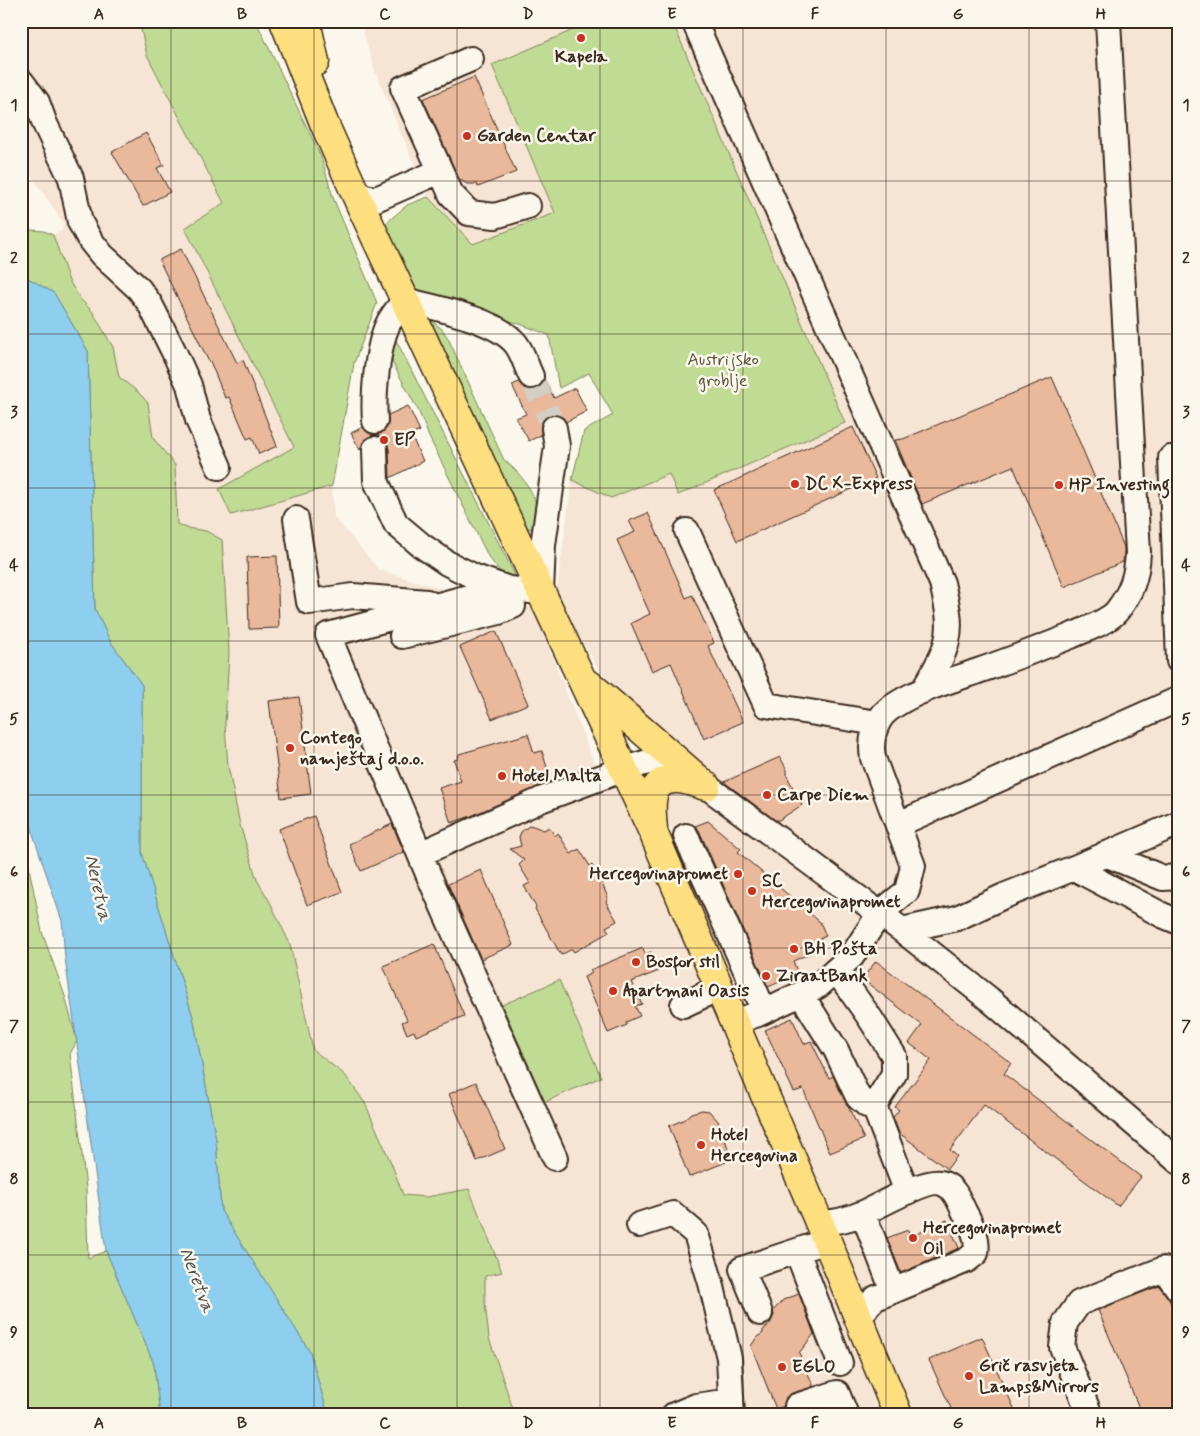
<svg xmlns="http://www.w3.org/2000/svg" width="1200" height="1436" font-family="Mynerve,sans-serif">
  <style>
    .built { fill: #f6e4d4 }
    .green { fill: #c0dc94; stroke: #7e8359 }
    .water { fill: #8eceef; stroke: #6d8c9b }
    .building { fill: #eab89b; stroke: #3b2a1e }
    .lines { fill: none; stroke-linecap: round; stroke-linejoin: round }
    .minor-tunnel { stroke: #d5cec3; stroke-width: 24; stroke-dasharray: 24 12; stroke-linecap: butt }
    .minor-casing { stroke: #3b2a1e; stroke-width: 28 }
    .major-casing { stroke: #3b2a1e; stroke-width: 31 }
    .minor { stroke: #fbf7ec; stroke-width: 24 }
    .major { stroke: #fddf80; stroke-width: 28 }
    .grid { fill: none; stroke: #3b2a1e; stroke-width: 1; stroke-opacity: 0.55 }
    .poi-dot { fill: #c8321e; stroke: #fbf7ec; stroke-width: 2 }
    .labels { text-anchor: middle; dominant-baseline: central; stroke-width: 5; stroke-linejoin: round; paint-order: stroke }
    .poi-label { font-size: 18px; font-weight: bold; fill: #3b2a1e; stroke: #fbf7ec; text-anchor: start }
    .park-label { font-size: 18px; fill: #5c563c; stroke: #fbf7ec }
    .water-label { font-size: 19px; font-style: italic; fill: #505352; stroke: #fbf7ec }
    .neatline { fill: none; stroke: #3b2a1e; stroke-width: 2 }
    .grid-label { font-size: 16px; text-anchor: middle; font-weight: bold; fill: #3b2a1e }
  </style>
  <rect width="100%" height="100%" fill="#fbf7ec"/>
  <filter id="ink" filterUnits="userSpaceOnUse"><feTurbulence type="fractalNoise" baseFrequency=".02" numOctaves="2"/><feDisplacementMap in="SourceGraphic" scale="10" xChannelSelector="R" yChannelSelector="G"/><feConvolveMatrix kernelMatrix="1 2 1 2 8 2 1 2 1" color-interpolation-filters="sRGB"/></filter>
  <g filter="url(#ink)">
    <!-- built -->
    <path class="built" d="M21 21H139L147 55 224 203 185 228 294 447 219 489 231 515 332 486 334 517 379 570 471 598 533 608 593 760 677 843 661 804 669 738 599 670 556 597 572 480 611 498 669 474 678 495 845 422 672 21H1179V1415H515L489 1338 485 1303V1276L502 1272 469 1189 426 1197 403 1196 392 1165 365 1103 345 1075 313 1050 290 944 270 902 257 880 240 825 228 766 225 725 229 652 222 540 206 531 187 528 177 524 175 465 153 438 148 403 138 392 119 377 113 347 92 311 81 300 69 281 53 235 62 231 63 222 30 174 21 164Z
      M360 21H594L492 65 556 213 473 244 428 197 375 71Z"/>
    <!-- green -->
    <path class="green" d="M139 21H256L321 157 334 200 377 303 354 363 332 486 231 515 219 489 294 447 185 228 224 203 147 55Z
      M594 21H672L845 423 678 495 669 474 611 498 572 480 584 431 613 415 589 373 559 388 549 335 517 323 415 293 385 224 407 205 428 197 473 244 555 213 492 65Z
      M21 229 44 231 53 235 69 281 81 300 92 311 113 347 119 377 138 392 148 403 153 438 175 465 177 524 187 528 206 531 222 540 229 652 225 725 228 766 240 825 257 880 270 902 290 944 313 1050 345 1075 365 1103 392 1165 403 1195 426 1197 469 1189 502 1272 485 1276V1303L489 1338 515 1415H328L310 1352 221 1211 216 1140 193 1017 142 853V685L110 641 95 609 88 351 54 293 21 274Z
      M428 318 442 329 448 338 504 460C518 471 535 491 537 509 538 515 534 523 533 529L527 528 426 320Z
      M392 332 518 581 503 575 489 558 429 437 419 412 393 364 389 347Z
      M21 828 42 932 65 996 77 1041 70 1054 86 1188 88 1258 106 1251 154 1364 160 1415H21Z
      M559 980 601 1077 545 1102 502 1005Z"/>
    <!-- water -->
    <path class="water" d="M21 274 54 293 88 351 95 609 110 641 142 685V853L193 1017 216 1140 221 1211 310 1352 328 1415H160L154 1364 106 1251 65 958 62 921 33 834 21 772Z"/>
    <!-- building -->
    <path class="building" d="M474 77 516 172 478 187 477 184H467L459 179 423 99Z
      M146 133 164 165 157 168 170 192 143 206 112 152Z
      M181 249 237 363 243 360 277 446 259 454 252 437 247 439 229 397 225 398 210 361 209 362 159 260Z
      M1052 377 1124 547V552L1123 562 1064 587 1013 466 922 504 895 440 903 439Z
      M544 378 554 398 575 388 587 411 566 422 558 415H551L546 417 541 424V435L529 441 516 418 526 414 512 385 519 382 524 387 529 390 536 389 542 384Z
      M408 406 420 431 411 435 423 461 390 478 389 449 386 441 382 437 375 435 368 437 363 442 360 450 351 433 363 427 369 433 375 435 382 433 387 427 388 415Z
      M853 427 876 478 737 541 714 490Z
      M648 513 686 598 692 595 714 643 708 646 743 722 704 739 671 663 652 671 631 623 650 614 617 540 635 532 629 521Z
      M277 556 279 628 249 629 247 557Z
      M496 631 528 704 492 719 460 647Z
      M299 697 311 794 281 798 269 701Z
      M528 734 534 753 542 751 548 771 544 772 547 783 471 816 451 823 439 788 461 781 454 760 458 759 459 754Z
      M780 757 787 770V776L802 805 779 820H775L724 782Z
      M314 816 342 892 307 905 279 829Z
      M708 821 741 849 738 852 820 922 826 936 808 944 811 953 793 961 798 974 768 987 699 830 695 826Z
      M392 824 404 852 361 871 349 844Z
      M530 825 544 830 549 827 555 836 558 833 571 854 579 849 590 866 592 865 597 876H599L608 898 606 902 617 921 606 927 609 932 574 952 572 949 561 955 535 909 536 907 524 886 530 883 519 865 524 860 510 849 521 846 519 837 521 832Z
      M481 870 513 945 481 959 448 884Z
      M434 944 464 1016 416 1036 414 1031 407 1034 402 1022 407 1020 383 966Z
      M643 948 645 954 651 952 659 971 631 982 642 1004 635 1006 640 1016 626 1022 627 1025 608 1033 584 977 592 973 590 970Z
      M876 961 1011 1063 1004 1074 1141 1177 1118 1206 984 1105 950 1150 957 1156 947 1169 899 1133 893 1117 899 1110 895 1107 931 1060 909 1043 922 1025 862 979Z
      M792 1018 804 1044 811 1041 829 1078 833 1076 864 1139 830 1153 803 1089 794 1092 765 1030Z
      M476 1082 505 1149 477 1161 449 1094Z
      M702 1110 709 1111 718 1121 721 1128 720 1136 726 1142 731 1160 689 1177 669 1126 683 1120 691 1113Z
      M947 1220 959 1248 901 1273 887 1238 908 1230 910 1237Z
      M1159 1286 1169 1299 1179 1322V1415H1142L1098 1310Z
      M799 1294 814 1334 799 1353 813 1385 812 1387 792 1393 786 1397 784 1406 776 1409 751 1346 757 1337 763 1333V1330L770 1324 774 1315 773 1311 783 1300Z
      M982 1337 1017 1415H954L929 1360Z"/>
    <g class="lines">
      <!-- minor-tunnel -->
      <path class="minor-tunnel" d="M531 376 554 428"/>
      <defs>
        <path id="minor" d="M694 21 942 583C946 601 952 622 947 641 943 658 932 675 923 691
          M471 59 403 88 451 194 469 213 495 216 528 206
          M21 81 37 102 45 124 71 178 80 222 90 240 102 255 139 289 150 304 174 352 189 385 198 420 219 467
          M354 191 365 197 376 199 440 171
          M375 421C373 396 377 345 389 322 393 315 399 307 405 300 435 308 496 319 516 344 523 353 526 366 531 376
          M375 449 376 481 396 524 421 545 447 563 475 577 509 589 541 592
          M1171 458 1179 661
          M296 519 309 602 353 596 427 602
          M687 531 766 705 877 723
          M541 592 543 545 557 446 554 428
          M499 612 493 598 483 593 328 635 429 876 555 1158
          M402 636 499 612 513 606
          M899 824 1179 699
          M686 836 764 1011
          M420 854 543 799 624 769 648 762 658 761 670 765 706 786 902 930 989 999 1179 1162
          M1105 854 1163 878 1179 877
          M1074 868 1179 823
          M902 930 957 918 1004 896 1074 868 1162 915 1179 922
          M836 970 870 1018 894 1056V1074L874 1106
          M801 994 836 1050 858 1097 867 1105 874 1106
          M683 1005 719 988
          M734 1022 758 1014 818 986 852 956 880 913 907 891 913 866 873 758C870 742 874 721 888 710 914 690 948 682 978 671 1010 660 1040 648 1071 636 1084 630 1108 622 1117 611 1132 592 1137 575 1138 552L1108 21
          M874 1106 907 1192
          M863 1213 893 1291
          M819 1223C835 1223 849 1219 863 1213 880 1206 929 1176 944 1184 955 1188 959 1201 964 1211 971 1225 979 1237 976 1253L967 1260 876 1298 869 1304 859 1319
          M639 1225 673 1214 696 1234 711 1283 729 1358 732 1415
          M797 1251 840 1363
          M760 1313 742 1269 827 1241
          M674 1415 696 1406 717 1403 727 1415
          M800 1415 797 1406 837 1393 846 1415
          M1090 1415 1062 1347 1065 1323 1079 1303 1164 1269 1179 1290"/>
        <path id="major" d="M284 21 324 123 361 206 653 832 827 1241 898 1415
          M306 21 315 62
          M590 685 706 786
          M653 828C651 808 647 780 675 779 685 778 697 784 706 786"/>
      </defs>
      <!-- minor casing -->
      <use href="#minor" class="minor-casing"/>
      <!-- major casing -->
      <use href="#major" class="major-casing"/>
      <!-- minor -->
      <use href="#minor" class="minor"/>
      <!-- major -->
      <use href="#major" class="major"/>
    </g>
  </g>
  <!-- grid -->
  <path class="grid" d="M171 21V1415M314 21V1415M457 21V1415M600 21V1415M743 21V1415M886 21V1415M1029 21V1415M21 181H1179M21 334H1179M21 488H1179M21 641H1179M21 795H1179M21 948H1179M21 1102H1179M21 1255H1179"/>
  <!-- markers -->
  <g class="poi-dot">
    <circle cx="581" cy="38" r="5"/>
    <circle cx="467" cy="136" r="5"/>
    <circle cx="384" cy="440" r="5"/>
    <circle cx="795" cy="484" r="5"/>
    <circle cx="1059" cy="485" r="5"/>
    <circle cx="290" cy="748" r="5"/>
    <circle cx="502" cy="776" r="5"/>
    <circle cx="767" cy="795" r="5"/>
    <circle cx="738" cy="874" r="5"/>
    <circle cx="752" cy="891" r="5"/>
    <circle cx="794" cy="949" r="5"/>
    <circle cx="636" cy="962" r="5"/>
    <circle cx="766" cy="976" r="5"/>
    <circle cx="613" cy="991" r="5"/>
    <circle cx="701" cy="1145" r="5"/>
    <circle cx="913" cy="1238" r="5"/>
    <circle cx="782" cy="1367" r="5"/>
    <circle cx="969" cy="1376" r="5"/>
  </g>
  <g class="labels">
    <!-- poi labels -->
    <g class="poi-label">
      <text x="581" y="57" text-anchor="middle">Kapela</text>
      <text x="477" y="136">Garden Centar</text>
      <text x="394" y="440">EP</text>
      <text x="805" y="484">DC X-Express</text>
      <text x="1069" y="485">HP Investing</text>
      <text x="300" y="738">Contego<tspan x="300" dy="21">namještaj d.o.o.</tspan></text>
      <text x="512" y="776">Hotel Malta</text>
      <text x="777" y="795">Carpe Diem</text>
      <text x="728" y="874" text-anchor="end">Hercegovinapromet</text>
      <text x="762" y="881">SC<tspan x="762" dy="21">Hercegovinapromet</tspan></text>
      <text x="804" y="949">BH Pošta</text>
      <text x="646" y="962">Bosfor stil</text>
      <text x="776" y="976">ZiraatBank</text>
      <text x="623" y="991">Apartmani Oasis</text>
      <text x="711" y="1135">Hotel<tspan x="711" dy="21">Hercegovina</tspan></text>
      <text x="923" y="1228">Hercegovinapromet<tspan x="923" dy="21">Oil</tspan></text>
      <text x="979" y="1366">Grič rasvjeta<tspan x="979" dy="21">Lamps&amp;Mirrors</tspan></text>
      <text x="792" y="1367">EGLO</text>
    </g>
    <!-- park labels -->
    <g class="park-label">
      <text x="723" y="360">Austrijsko<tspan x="723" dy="21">groblje</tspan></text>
    </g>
    <!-- water labels -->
    <g class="water-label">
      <text transform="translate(98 888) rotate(78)">Neretva</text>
      <text transform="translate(197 1280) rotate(70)">Neretva</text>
    </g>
  </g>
  <!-- margin -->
  <rect width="1200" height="1436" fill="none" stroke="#fbf7ec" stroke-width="55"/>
  <rect x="28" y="28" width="1144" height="1380" class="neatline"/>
  <g class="grid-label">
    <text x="99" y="19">A</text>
    <text x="242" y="19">B</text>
    <text x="385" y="19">C</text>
    <text x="528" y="19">D</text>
    <text x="672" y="19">E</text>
    <text x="815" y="19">F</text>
    <text x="958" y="19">G</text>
    <text x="1101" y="19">H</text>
    <text x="14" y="110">1</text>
    <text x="1186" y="110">1</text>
    <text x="14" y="263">2</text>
    <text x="1186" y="263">2</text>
    <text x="14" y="417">3</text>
    <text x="1186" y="417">3</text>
    <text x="14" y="570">4</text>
    <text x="1186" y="570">4</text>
    <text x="14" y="724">5</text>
    <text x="1186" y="724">5</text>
    <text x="14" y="877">6</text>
    <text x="1186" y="877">6</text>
    <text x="14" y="1031">7</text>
    <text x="1186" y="1031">7</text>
    <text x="14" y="1184">8</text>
    <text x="1186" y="1184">8</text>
    <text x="14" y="1337">9</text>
    <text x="1186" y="1337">9</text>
    <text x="99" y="1428">A</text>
    <text x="242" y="1428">B</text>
    <text x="385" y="1428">C</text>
    <text x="528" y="1428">D</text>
    <text x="672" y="1428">E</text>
    <text x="815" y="1428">F</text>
    <text x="958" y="1428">G</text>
    <text x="1101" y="1428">H</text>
  </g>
</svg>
